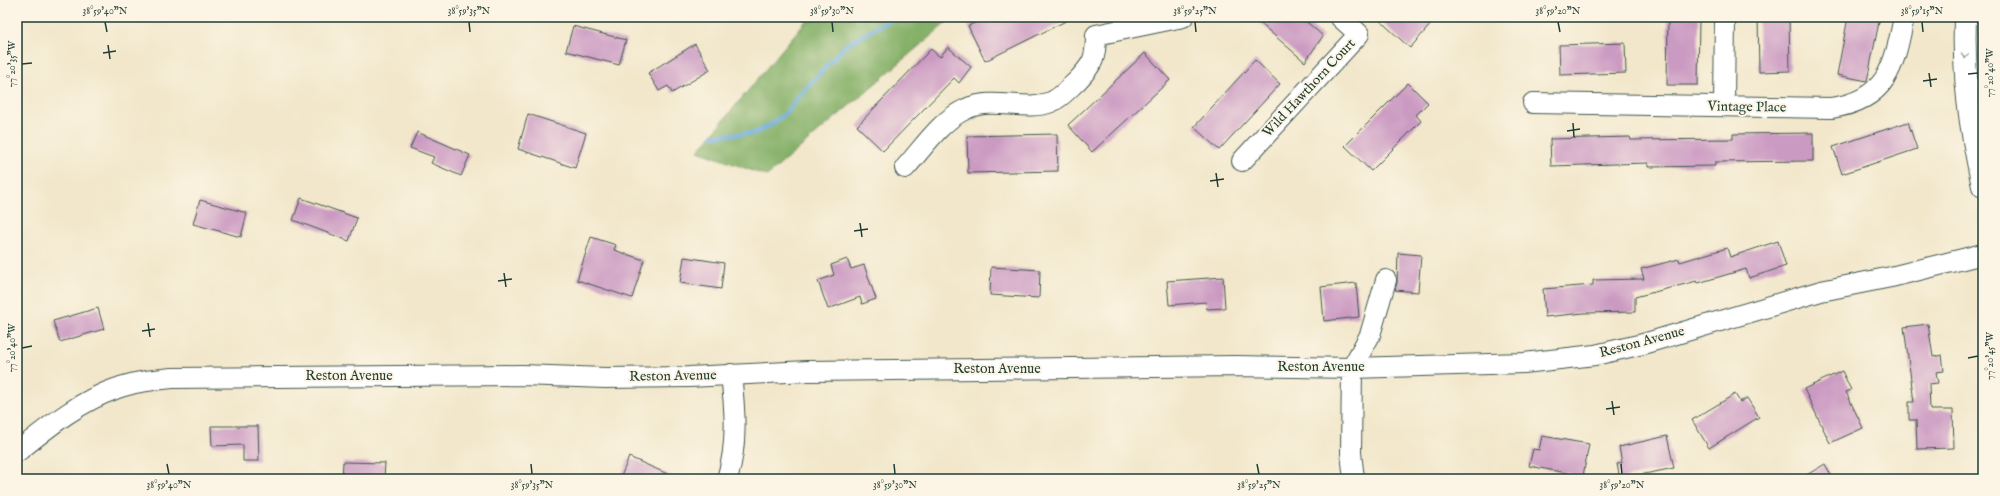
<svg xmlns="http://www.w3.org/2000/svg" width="2000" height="496" font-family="'IM FELL English',serif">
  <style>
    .forest { fill: #85b068; stroke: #52764e }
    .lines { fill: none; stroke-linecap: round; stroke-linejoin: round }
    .stream { stroke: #69aadd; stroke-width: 4.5 }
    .building { fill: #cb9ac2 }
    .minor-casing { stroke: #3f564b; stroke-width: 22 }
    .major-casing { stroke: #3f564b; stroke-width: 24 }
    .minor { stroke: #fff; stroke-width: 20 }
    .major { stroke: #fff; stroke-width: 22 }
    .oneway { stroke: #8f9e9a }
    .ticks { fill: none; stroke: #1f3d34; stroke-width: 1.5 }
    .labels { text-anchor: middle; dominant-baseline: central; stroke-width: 4; stroke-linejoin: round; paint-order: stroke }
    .street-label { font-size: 14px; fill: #1f3d34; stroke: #fcf5e5 }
    .neatline { fill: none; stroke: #1f3d34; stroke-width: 1.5 }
    .ticks-label { font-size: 10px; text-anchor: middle; fill: #1f3d34 }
  </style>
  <rect width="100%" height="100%" fill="#fcf5e5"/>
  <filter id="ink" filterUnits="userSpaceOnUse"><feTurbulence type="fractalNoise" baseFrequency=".025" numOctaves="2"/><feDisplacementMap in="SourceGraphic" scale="8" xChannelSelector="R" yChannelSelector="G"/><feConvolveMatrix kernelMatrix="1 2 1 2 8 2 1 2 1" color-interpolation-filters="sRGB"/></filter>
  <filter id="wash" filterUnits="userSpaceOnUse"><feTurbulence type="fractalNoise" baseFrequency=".012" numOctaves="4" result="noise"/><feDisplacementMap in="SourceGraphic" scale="16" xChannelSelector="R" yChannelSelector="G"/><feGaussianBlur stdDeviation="0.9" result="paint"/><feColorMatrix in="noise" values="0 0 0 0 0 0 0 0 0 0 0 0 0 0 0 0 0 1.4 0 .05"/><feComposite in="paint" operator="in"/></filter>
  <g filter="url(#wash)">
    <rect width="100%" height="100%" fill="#f2e7cb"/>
    <!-- forest -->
    <path class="forest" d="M809 17H953L767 176 698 151Z"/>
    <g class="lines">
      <!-- stream -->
      <path class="stream" d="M712 136 755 133 769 126 786 113 797 98 846 45 895 17"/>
    </g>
    <g id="blocks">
      <!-- building -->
      <path class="building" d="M987 17H1074L985 61 968 26Z
        M1253 17H1301L1323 36 1305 62Z
        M1376 17H1424L1431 24 1410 48Z
        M1668 17H1699L1698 85H1667Z
        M1758 17H1789L1790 71 1759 72Z
        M1848 17H1880L1867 81 1837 75Z
        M573 26 626 40 619 65 566 51Z
        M1625 43 1626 73 1560 75 1559 45Z
        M695 44 710 70 672 93 668 86 659 91 648 73Z
        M948 47 971 67 959 83 954 78 883 151 857 126 931 49 940 57Z
        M1145 53 1170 80 1092 152 1068 125Z
        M1255 60 1280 84 1219 150 1194 127Z
        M1408 83 1428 103 1416 115 1421 121 1371 171 1345 146Z
        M528 114 586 133 575 168 518 149Z
        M1908 122 1917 149 1842 174 1833 147Z
        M417 132 470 155 461 176 431 163 434 157 410 148Z
        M1813 133V161L1715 162V166L1648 167V163L1551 166 1550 139 1630 137 1631 140 1733 139V134Z
        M1057 134 1058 171 968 173 967 136Z
        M301 198 357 218 349 241 293 220Z
        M200 200 247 213 241 237 193 224Z
        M591 237 616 245 614 250 644 260 632 298 577 280Z
        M1778 241 1786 266 1749 278 1746 269 1698 283 1697 281 1635 297V312L1584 313 1545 317 1543 289 1593 285V280L1644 279 1641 269 1679 259 1680 262 1727 248 1730 257Z
        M1398 253 1421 255 1418 292 1395 290 1397 283Z
        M684 257 724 263 721 289 680 283Z
        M847 259 851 269 864 265 876 299 862 304 860 297 828 309 818 281 834 275 831 265Z
        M991 267 1040 270 1039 298 990 295Z
        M1223 277 1225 308 1207 309 1206 302 1169 305 1167 281Z
        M1356 283 1359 317 1324 321 1321 287Z
        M98 308 104 329 60 342 53 321Z
        M1928 324 1933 357 1942 355 1944 371 1936 372 1938 383 1929 384 1930 410H1953L1954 448 1917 449 1916 420H1909V402H1914L1904 327Z
        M1842 371 1851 390 1846 392 1863 428 1830 443 1804 389Z
        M1735 394 1740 402 1747 398 1759 417 1709 448 1692 420Z
        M211 426H258L259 461H243V445L212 446Z
        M1542 436 1589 444 1583 476 1529 466 1533 449 1539 450Z
        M1667 436 1674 468 1620 479 1617 464 1622 463 1619 447Z
        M629 457 679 479H620Z
        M343 462 385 463 384 479H342Z
        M1825 464 1833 479H1800Z"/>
    </g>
  </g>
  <g filter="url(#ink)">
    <use href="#blocks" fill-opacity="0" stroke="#3f564b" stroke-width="1"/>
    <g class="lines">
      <defs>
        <path id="minor" d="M1533 103 1831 108C1888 100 1894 66 1904 17
          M1724 106 1725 17
          M1242 161 1359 34 1340 17
          M905 168C923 148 941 120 966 109 993 96 1024 112 1051 102 1061 98 1069 88 1077 81 1093 64 1096 59 1096 35L1183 17
          M17 452C47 428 78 402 115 389 133 382 152 380 172 378L522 375 605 378 689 377 808 371 1236 366 1352 368 1524 363 1595 355 1643 344 1821 291 1891 277 1983 254
          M727 479C738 444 735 410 731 374
          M1354 479 1351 453 1352 368 1370 335 1386 280"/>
        <path id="major" d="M1965 17C1963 78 1970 127 1983 186"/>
      </defs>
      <!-- minor casing -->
      <use href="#minor" class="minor-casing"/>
      <!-- major casing -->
      <use href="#major" class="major-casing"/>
      <!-- minor -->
      <use href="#minor" class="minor"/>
      <!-- major -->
      <use href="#major" class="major"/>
    </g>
    <!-- one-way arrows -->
    <defs><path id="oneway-chevron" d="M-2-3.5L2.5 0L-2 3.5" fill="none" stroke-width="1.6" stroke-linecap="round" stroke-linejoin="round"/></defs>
    <use class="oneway" href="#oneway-chevron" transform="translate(1965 56) rotate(88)"/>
  </g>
  <!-- ticks -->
  <path class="ticks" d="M105 22 107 32M469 22 470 32M832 22 833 32M1195 22 1196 32M1558 22 1560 32M1922 22 1923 32M108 45 110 59M103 53 116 51M22 64 32 63M1929 73 1931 87M1968 74 1978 73M1923 81 1937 79M1573 123 1574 137M1567 131 1580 129M1216 173 1218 187M1210 181 1224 179M860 223 862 237M854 231 868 229M504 273 506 287M498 281 512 279M148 323 150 337M142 331 155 329M22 348 32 346M1968 358 1978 356M1612 401 1614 415M1606 409 1620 407M167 464 169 474M531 464 532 474M894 464 895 474M1257 464 1259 474M1621 464 1622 474"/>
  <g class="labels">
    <!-- street labels -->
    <g class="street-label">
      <text transform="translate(1309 88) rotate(-47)">Wild Hawthorn Court</text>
      <text transform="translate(1747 107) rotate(1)">Vintage Place</text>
      <text transform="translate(1642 342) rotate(-15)">Reston Avenue</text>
      <text x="1321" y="367">Reston Avenue</text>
      <text x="997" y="369">Reston Avenue</text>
      <text x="349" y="376">Reston Avenue</text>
      <text transform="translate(673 376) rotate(-1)">Reston Avenue</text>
    </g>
  </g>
  <!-- margin -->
  <rect width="2000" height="496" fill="none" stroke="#fcf5e5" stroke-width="44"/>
  <rect x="22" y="22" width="1956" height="452" class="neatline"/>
  <g class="ticks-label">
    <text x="105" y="14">38°59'40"N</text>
    <text x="469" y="14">38°59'35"N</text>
    <text x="832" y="14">38°59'30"N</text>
    <text x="1195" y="14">38°59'25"N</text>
    <text x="1558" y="14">38°59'20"N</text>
    <text x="1922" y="14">38°59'15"N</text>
    <text transform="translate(11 64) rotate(-90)" y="4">77°20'35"W</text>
    <text transform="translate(1989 73) rotate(-90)" y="4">77°20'40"W</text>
    <text transform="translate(11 348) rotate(-90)" y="4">77°20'40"W</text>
    <text transform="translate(1989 356) rotate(-90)" y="4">77°20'45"W</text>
    <text x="169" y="488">38°59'40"N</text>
    <text x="532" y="488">38°59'35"N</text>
    <text x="895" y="488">38°59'30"N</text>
    <text x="1259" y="488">38°59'25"N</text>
    <text x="1622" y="488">38°59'20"N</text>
  </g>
</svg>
